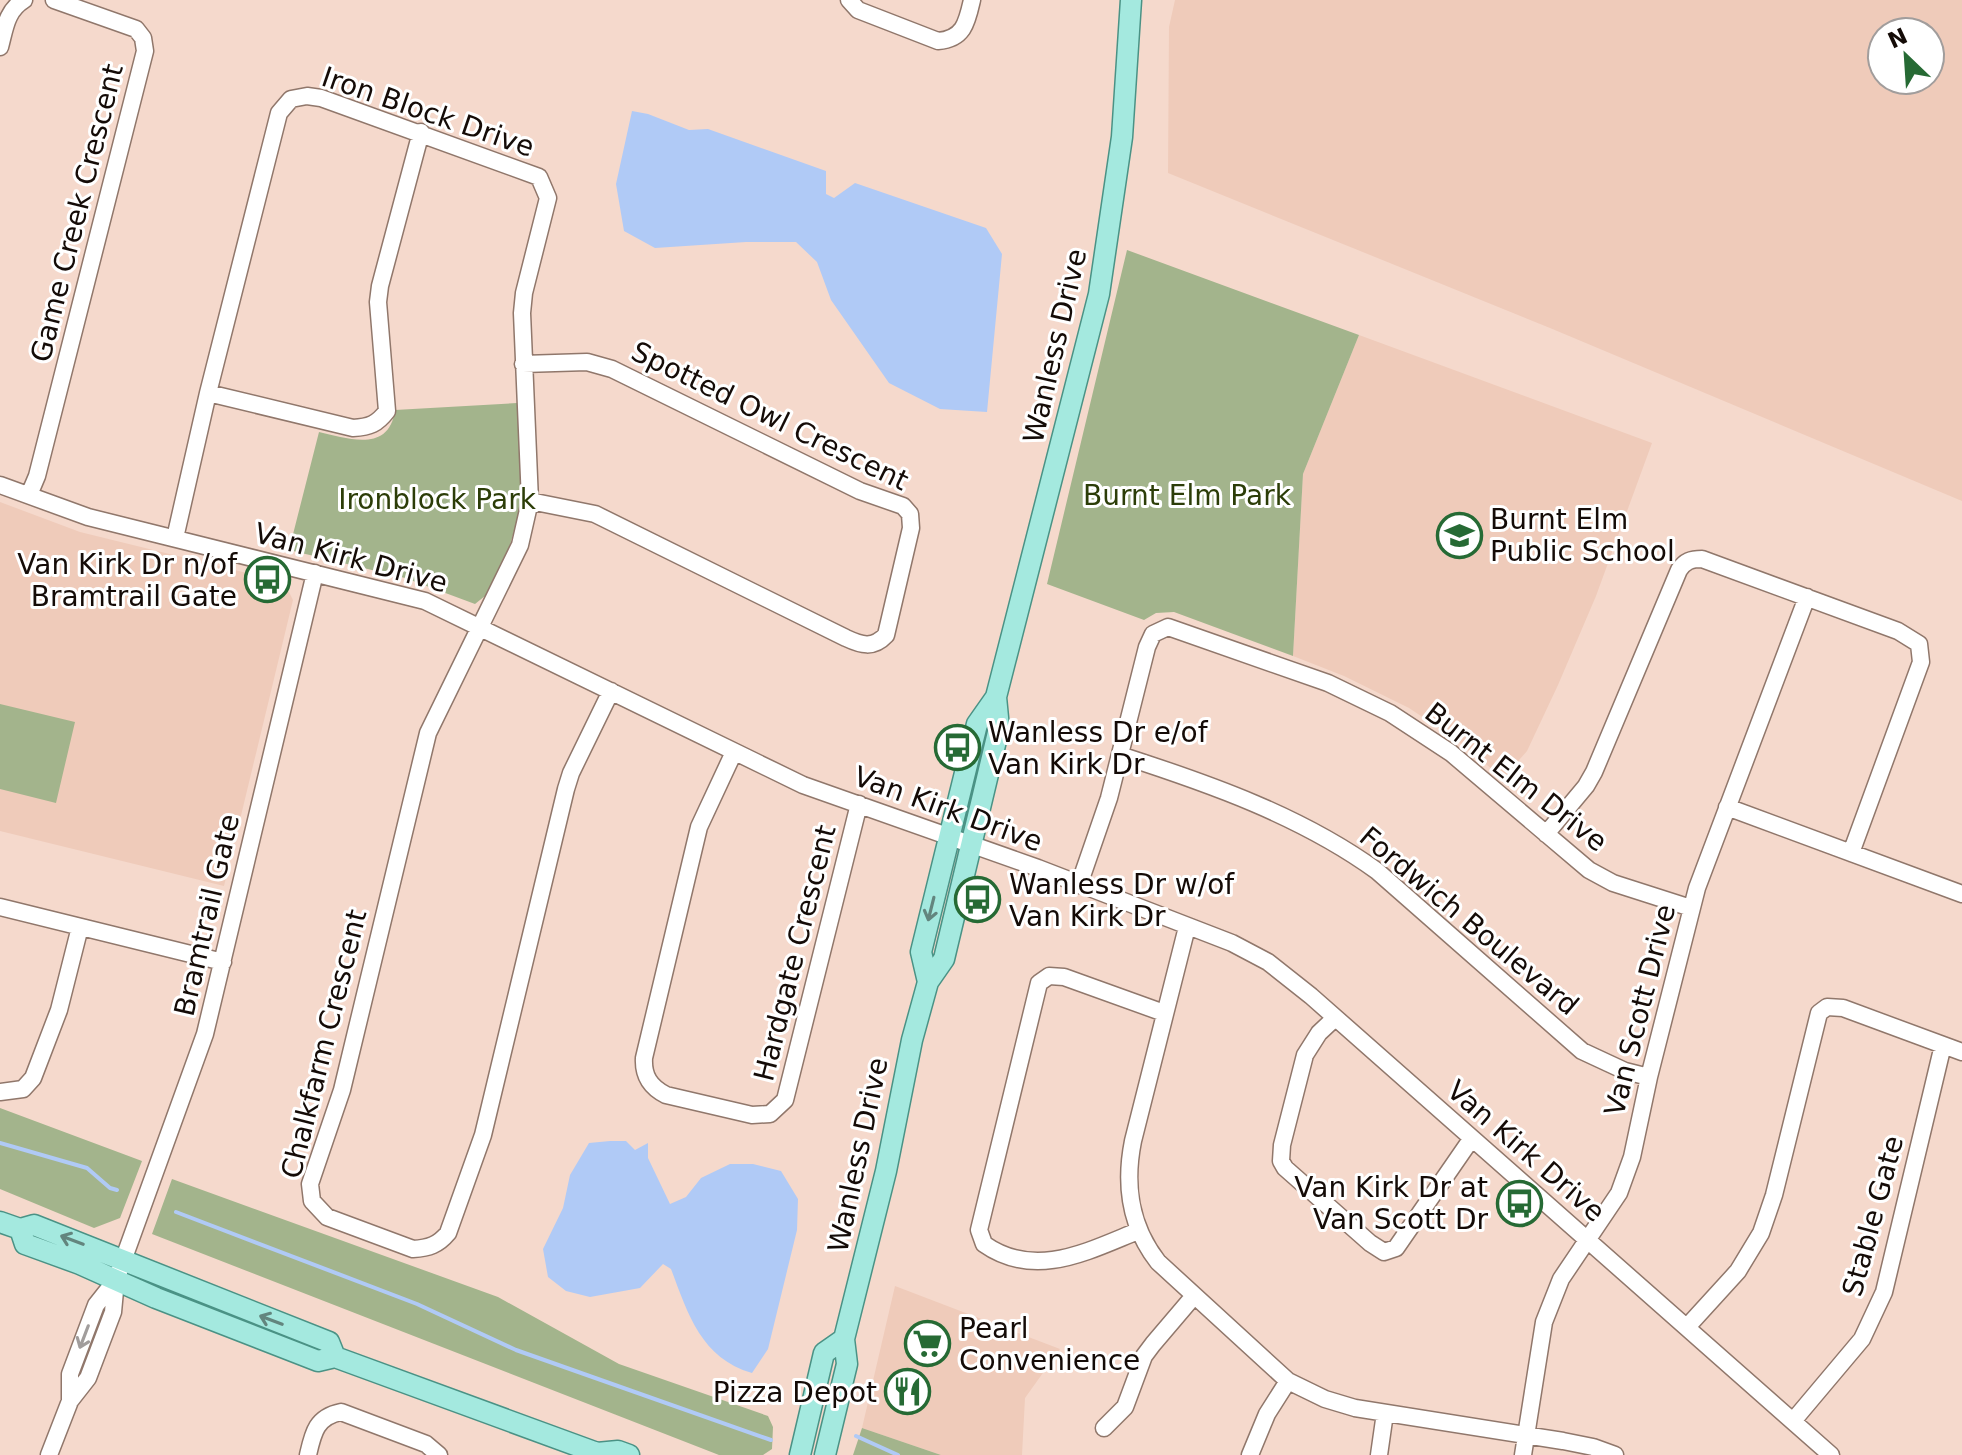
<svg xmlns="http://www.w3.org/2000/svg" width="1962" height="1455" font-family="'DejaVu Sans',sans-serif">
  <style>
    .built { fill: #efcbba; fill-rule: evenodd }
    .green { fill: #a3b48c }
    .water { fill: #b0caf6 }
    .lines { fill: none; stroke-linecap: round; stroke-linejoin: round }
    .stream { stroke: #b0caf6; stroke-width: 4 }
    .minor-casing { stroke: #90776b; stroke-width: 19 }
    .major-casing { stroke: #4a9285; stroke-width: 23 }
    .minor { stroke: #fff; stroke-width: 16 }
    .major { stroke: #a4e9df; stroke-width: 20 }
    .oneway { stroke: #63857e }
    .oneway2 { stroke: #a19d9c }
    .labels { text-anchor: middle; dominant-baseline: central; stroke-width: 6; stroke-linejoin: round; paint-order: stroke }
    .street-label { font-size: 28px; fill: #140b07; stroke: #fff }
    .park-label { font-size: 28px; fill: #2c3d08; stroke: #fff }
    .poi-label { font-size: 28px; fill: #140b07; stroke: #fff; text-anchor: start }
  </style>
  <rect width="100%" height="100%" fill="#f5d9cc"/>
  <!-- built -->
  <path class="built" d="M1175 0H1962V501L1550 328 1168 173 1169 27ZM1882 32H1930V80H1882Z
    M1359 335 1652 443 1596 596 1558 685 1527 751 1503 778 1451 736 1409 708 1344 676 1293 656 1303 474Z
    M0 502 80 532 284 582 293 600 224 886 0 831Z
    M895 1286 1060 1349 1025 1398 1022 1455H941L862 1428Z"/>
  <!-- green -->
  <path class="green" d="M1127 250 1359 335 1303 474 1293 656 1174 612 1156 613 1144 620 1047 584Z
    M517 403 522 503 510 545 485 596 475 604 405 578 289 550 319 432C347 438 389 454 395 410Z
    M0 704 75 722 56 803 0 789Z
    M0 1108 142 1161 120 1218 94 1228 0 1189Z
    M172 1179 498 1297 619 1364 768 1416 773 1427 772 1449 763 1455H719L152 1234Z
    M862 1428 941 1455H853Z"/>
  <!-- water -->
  <path class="water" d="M632 111 648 114 689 130 708 129 826 171V194L834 198 855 183 986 228 1002 254 987 412 940 409 889 383 831 300 817 262 796 242H746L655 248 624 231 616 184Z
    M610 1141H626L635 1150 648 1143V1158L670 1204 686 1197 701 1178 730 1164H753L781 1171 798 1199 797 1230 768 1349 752 1373C701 1358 688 1314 671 1269L663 1264 640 1288 590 1297 566 1291 548 1277 543 1249 563 1208 570 1175 589 1143Z"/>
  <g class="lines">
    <!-- stream -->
    <path class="stream" d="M0 1143 87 1168 110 1188 117 1190
      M176 1212 417 1304 516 1350 771 1440
      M856 1436 898 1455"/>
    <defs>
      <path id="minor" d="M849 0 858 10 938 41C964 39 967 22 972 0
        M0 47C5 29 6 11 24 0
        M523 364 587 362 612 369 860 491 903 506 910 514 911 528 886 635C873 649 861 645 846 638L595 514 530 501
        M208 393 353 428C370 427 377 424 387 411L378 302 380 286 421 132
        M0 485 88 517 425 601 803 785 1038 868 1232 943 1268 962 1311 996 1831 1455
        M29 495 37 476 145 51 143 38 136 29 54 0
        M175 538 208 393 279 113 291 99 307 96 321 98 539 177 548 198 524 293 522 313 530 501 520 545 428 733 342 1090 310 1184 312 1201 327 1217 413 1249C429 1248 438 1245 448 1233L483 1135 566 789 571 773 611 691
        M734 752 699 827 644 1058C643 1076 650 1087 666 1095L752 1115 770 1114 785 1100 859 804
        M1120 755C1210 784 1301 816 1377 871L1582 1051 1625 1071 1649 1077
        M1727 807 1962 894
        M1546 834 1586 786 1594 772 1679 570C1685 561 1691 559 1702 559L1898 631 1919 644 1921 662 1851 853
        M1079 885 1109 798 1147 647 1153 634 1168 627 1328 683 1390 713 1451 753 1589 870 1613 883 1691 908
        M0 907 223 962
        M1187 927 1133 1141C1124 1186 1130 1226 1158 1262L1288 1381 1325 1399 1355 1408 1563 1441 1593 1447 1615 1455
        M1335 1018 1319 1033 1305 1055 1282 1145 1281 1161 1285 1168 1370 1243 1384 1252 1396 1248 1472 1138
        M0 1092 23 1089 33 1078 59 1010 80 927
        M1138 1231C1088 1251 1035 1280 984 1244L979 1230 1039 983 1049 976 1064 977 1164 1013
        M1687 1327 1738 1271 1761 1233 1774 1195 1819 1013 1827 1007 1843 1008 1962 1052
        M70 1401V1374L96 1305 115 1281
        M1793 1421 1862 1339 1884 1292 1943 1045
        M1104 1428 1125 1407 1144 1356 1153 1344 1193 1297
        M49 1455 70 1401 88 1378 113 1312 116 1280 205 1034 315 573
        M308 1455C313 1433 316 1417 341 1412L426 1444 439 1455
        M1250 1455 1267 1414 1288 1381
        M1379 1455 1385 1413
        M1523 1455 1544 1322 1561 1279 1619 1193 1632 1157 1649 1077 1697 888 1807 597"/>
      <path id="major" d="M928 982 921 952 977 724 996 697
        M0 1222 20 1229 34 1225 329 1342 335 1357
        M20 1229 25 1244 80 1264 156 1298 318 1361 335 1357 597 1453 618 1451 629 1455
        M800 1455 824 1353 844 1339
        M825 1455 847 1364 844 1339 886 1171 912 1040 928 982 944 959 999 728 996 697 1099 294 1122 137 1131 0"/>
    </defs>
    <!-- minor casing -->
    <use href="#minor" class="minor-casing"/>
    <!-- major casing -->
    <use href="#major" class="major-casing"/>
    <!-- minor -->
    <use href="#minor" class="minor"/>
    <!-- major -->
    <use href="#major" class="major"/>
  </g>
  <!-- one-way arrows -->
  <defs><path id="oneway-shaft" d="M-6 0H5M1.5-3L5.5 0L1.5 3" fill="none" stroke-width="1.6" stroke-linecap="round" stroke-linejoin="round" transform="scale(2)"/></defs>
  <g class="oneway">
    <use href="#oneway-shaft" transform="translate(931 909) rotate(104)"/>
    <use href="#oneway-shaft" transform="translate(72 1240) rotate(-159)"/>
    <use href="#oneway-shaft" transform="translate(271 1320) rotate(-159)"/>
  </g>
  <use class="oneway2" href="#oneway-shaft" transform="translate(84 1337) rotate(111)"/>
  <!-- icons -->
  <defs>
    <symbol id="school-ring" viewBox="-11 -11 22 22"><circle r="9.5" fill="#fff" stroke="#266a34" stroke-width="1.5"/><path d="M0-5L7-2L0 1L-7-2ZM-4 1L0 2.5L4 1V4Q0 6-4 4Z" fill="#266a34"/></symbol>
    <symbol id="bus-ring" viewBox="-11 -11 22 22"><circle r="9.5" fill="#fff" stroke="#266a34" stroke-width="1.5"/><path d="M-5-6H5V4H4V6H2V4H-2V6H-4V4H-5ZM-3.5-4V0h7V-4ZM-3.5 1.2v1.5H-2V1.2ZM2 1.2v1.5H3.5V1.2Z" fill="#266a34"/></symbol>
    <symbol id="supermarket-ring" viewBox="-11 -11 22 22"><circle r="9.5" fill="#fff" stroke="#266a34" stroke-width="1.5"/><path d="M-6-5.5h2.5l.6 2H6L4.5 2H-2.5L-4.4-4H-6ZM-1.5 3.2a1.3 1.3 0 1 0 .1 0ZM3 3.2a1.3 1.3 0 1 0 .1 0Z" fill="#266a34"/></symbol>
    <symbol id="restaurant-ring" viewBox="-11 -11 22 22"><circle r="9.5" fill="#fff" stroke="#266a34" stroke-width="1.5"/><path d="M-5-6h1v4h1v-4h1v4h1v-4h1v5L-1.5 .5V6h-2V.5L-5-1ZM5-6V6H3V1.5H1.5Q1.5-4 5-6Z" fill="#266a34"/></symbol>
  </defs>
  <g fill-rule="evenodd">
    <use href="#school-ring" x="1434" y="510" width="51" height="51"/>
    <use href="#bus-ring" x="242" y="554" width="51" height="51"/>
    <use href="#bus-ring" x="932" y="722" width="51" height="51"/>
    <use href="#bus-ring" x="952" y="874" width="51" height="51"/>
    <use href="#bus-ring" x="1494" y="1178" width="51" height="51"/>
    <use href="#supermarket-ring" x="902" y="1318" width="51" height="51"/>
    <use href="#restaurant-ring" x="882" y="1366" width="51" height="51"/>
  </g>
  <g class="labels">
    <!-- street labels -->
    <g class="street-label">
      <text transform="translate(428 112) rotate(19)">Iron Block Drive</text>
      <text transform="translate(77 213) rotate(-76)">Game Creek Crescent</text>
      <text transform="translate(1055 346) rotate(-77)">Wanless Drive</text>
      <text transform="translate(770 416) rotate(26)">Spotted Owl Crescent</text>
      <text transform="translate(351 558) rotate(15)">Van Kirk Drive</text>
      <text transform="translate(1516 777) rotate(38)">Burnt Elm Drive</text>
      <text transform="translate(948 809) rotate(20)">Van Kirk Drive</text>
      <text transform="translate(207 915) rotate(-77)">Bramtrail Gate</text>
      <text transform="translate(1469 921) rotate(40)">Fordwich Boulevard</text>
      <text transform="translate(795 953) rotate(-76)">Hardgate Crescent</text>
      <text transform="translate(1640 1010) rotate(-76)">Van Scott Drive</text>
      <text transform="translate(324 1044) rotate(-76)">Chalkfarm Crescent</text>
      <text transform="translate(1526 1151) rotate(41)">Van Kirk Drive</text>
      <text transform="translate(858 1155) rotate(-78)">Wanless Drive</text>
      <text transform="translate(1873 1216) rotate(-75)">Stable Gate</text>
    </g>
    <!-- park labels -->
    <g class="park-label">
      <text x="1187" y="495">Burnt Elm Park</text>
      <text x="437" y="499">Ironblock Park</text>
    </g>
    <!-- poi labels -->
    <g class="poi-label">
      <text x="1490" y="519">Burnt Elm<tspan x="1490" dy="32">Public School</tspan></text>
      <text x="237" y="564" text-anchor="end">Van Kirk Dr n/of<tspan x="237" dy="32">Bramtrail Gate</tspan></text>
      <text x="988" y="732">Wanless Dr e/of<tspan x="988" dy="32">Van Kirk Dr</tspan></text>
      <text x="1009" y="884">Wanless Dr w/of<tspan x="1009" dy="32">Van Kirk Dr</tspan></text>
      <text x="1488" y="1187" text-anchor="end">Van Kirk Dr at<tspan x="1488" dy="32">Van Scott Dr</tspan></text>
      <text x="959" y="1328">Pearl<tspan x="959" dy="32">Convenience</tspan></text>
      <text x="877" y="1392" text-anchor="end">Pizza Depot</text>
    </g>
  </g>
  <!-- north arrow -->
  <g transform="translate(1906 56) rotate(335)"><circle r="38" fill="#ffffff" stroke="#a19d9c" stroke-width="2"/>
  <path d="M0-6L14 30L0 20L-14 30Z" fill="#266a34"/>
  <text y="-12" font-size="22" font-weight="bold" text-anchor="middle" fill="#140b07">N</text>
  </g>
</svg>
